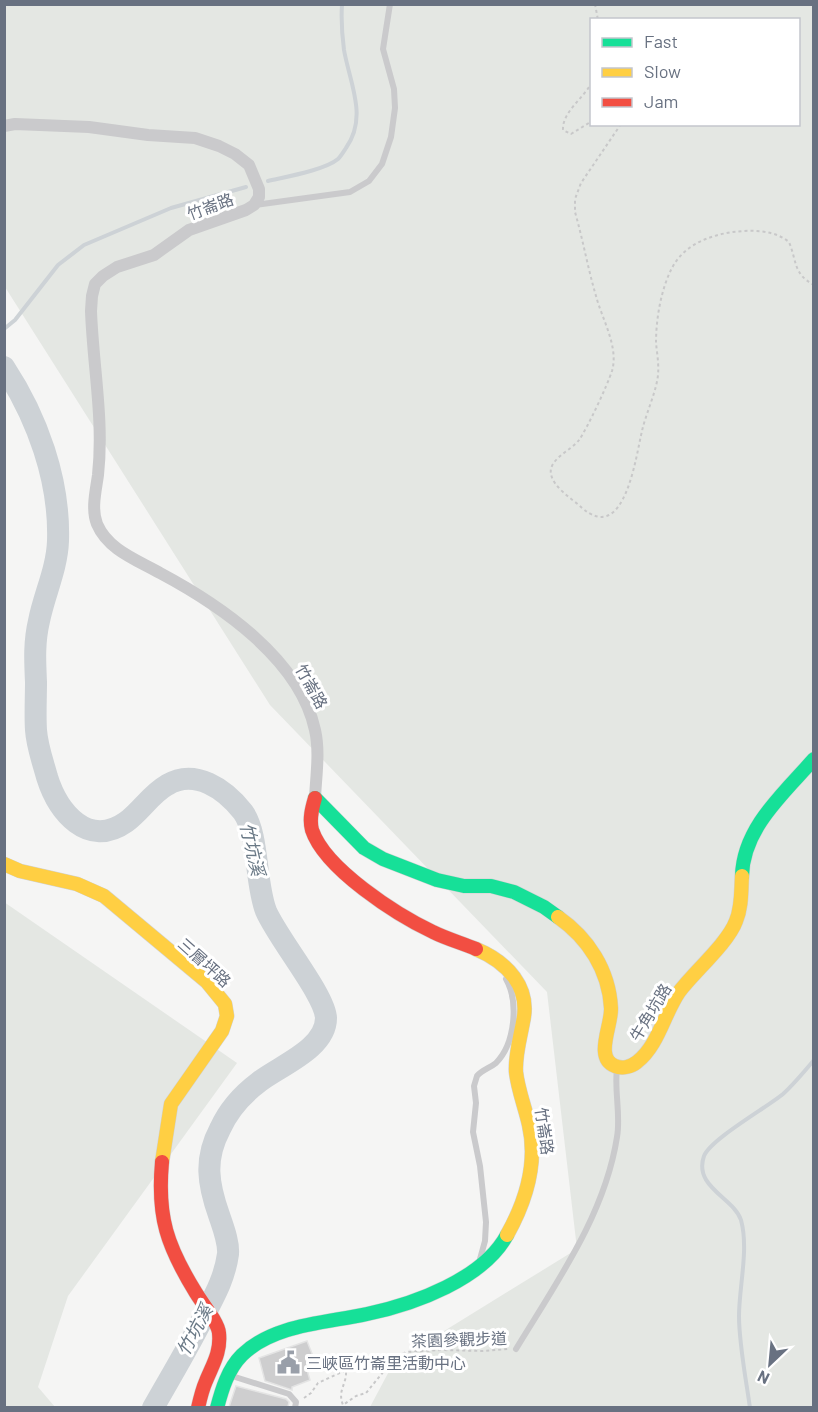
<svg xmlns="http://www.w3.org/2000/svg" width="818" height="1412" font-family="Barlow,'Noto Sans TC',sans-serif">
  <style>
    .green { fill: #e4e7e3; fill-rule: evenodd }
    .lines { fill: none; stroke-linecap: round; stroke-linejoin: round }
    .stream { stroke: #cdd2d6; stroke-width: 4 }
    .river { stroke: #cdd2d6; stroke-width: 22 }
    .building { fill: #cececf; stroke: #e4e4e4; stroke-width: 1.5 }
    .fast-casing { stroke: #d1d2d2; stroke-width: 15 }
    .slow-casing { stroke: #d1d2d2; stroke-width: 15 }
    .jam-casing { stroke: #d1d2d2; stroke-width: 15 }
    .path { stroke: #c8c8c9; stroke-width: 2; stroke-dasharray: 3 3; stroke-linecap: butt }
    .lane { stroke: #cacacc; stroke-width: 6 }
    .street { stroke: #cacacc; stroke-width: 12 }
    .fast { stroke: #16e098; stroke-width: 14 }
    .slow { stroke: #ffcf43; stroke-width: 14 }
    .jam { stroke: #f24e42; stroke-width: 14 }
    .labels { text-anchor: middle; dominant-baseline: central; stroke-width: 6; stroke-linejoin: round; paint-order: stroke }
    .street-label { font-size: 16px; fill: #687181; stroke: #fff }
    .poi-label { font-size: 16px; fill: #687181; stroke: #fff; text-anchor: start }
    .water-label { font-size: 18px; font-style: italic; fill: #697885; stroke: #fff }
  </style>
  <rect width="100%" height="100%" fill="#f5f5f4"/>
  <!-- green -->
  <path class="green" d="M5 5H813V1407H370L394 1362 577 1249 547 992 270 705 5 287ZM592 20H798V124H592Z
    M4 902 237 1063 68 1296 38 1387 55 1407H5Z"/>
  <g class="lines">
    <!-- stream -->
    <path class="stream" d="M268 181C285 177 325 170 338 159 341 156 344 151 346 148 368 117 350 84 344 50 342 35 341 20 342 4
      M4 329 15 320 58 265 84 245 171 208 246 187
      M750 1408C746 1379 739 1344 739 1316 739 1287 749 1249 741 1220 734 1198 693 1187 704 1156 711 1139 766 1108 783 1094 794 1084 804 1072 814 1060"/>
    <!-- river -->
    <path class="river" d="M4 367C37 417 60 480 58 541 57 569 44 595 39 621 34 642 35 661 36 682 36 698 35 715 36 730 37 746 43 762 47 777 58 812 88 849 126 822 141 811 151 794 167 785 195 768 225 789 243 812 259 834 255 883 266 911 278 939 325 995 326 1018 326 1049 279 1066 259 1082 243 1094 228 1111 220 1129 204 1159 208 1184 219 1215 223 1227 229 1242 228 1254 225 1276 216 1293 206 1312 190 1345 171 1376 153 1408"/>
  </g>
  <!-- building -->
  <path class="building" d="M307 1341 317 1366 307 1370 310 1380 292 1387V1390L265 1381 259 1358Z
    M236 1386 286 1399 289 1402 288 1407H229Z"/>
  <g class="lines">
    <defs>
      <path id="fast" d="M315 798 364 848 383 859 437 880 464 886H491L514 892 544 907 558 917
        M742 876C743 828 784 793 814 759
        M217 1408C222 1389 228 1369 242 1355 274 1324 327 1323 367 1314 415 1304 483 1279 507 1235"/>
      <path id="slow" d="M4 864 20 871 77 884 104 896 207 982 225 1004 227 1016 222 1031 171 1104 162 1162
        M558 917C588 938 609 970 611 1008 612 1025 594 1058 615 1066 622 1069 631 1067 637 1062 658 1046 664 1014 679 992 694 972 728 943 736 921 742 907 741 891 742 876
        M476 949C507 962 531 987 523 1022 520 1039 515 1055 516 1072 518 1090 525 1107 529 1125 538 1164 526 1201 507 1235"/>
      <path id="jam" d="M315 798C312 808 309 819 312 830 325 869 397 915 433 932 447 939 462 943 476 949
        M162 1162C157 1217 167 1246 196 1293 202 1303 218 1322 219 1333 221 1352 213 1364 206 1381 202 1390 200 1399 198 1408"/>
    </defs>
    <!-- fast casing -->
    <use href="#fast" class="fast-casing"/>
    <!-- slow casing -->
    <use href="#slow" class="slow-casing"/>
    <!-- jam casing -->
    <use href="#jam" class="jam-casing"/>
    <!-- path -->
    <path class="path" d="M595 4 598 20
      M592 82C584 98 562 112 563 130L571 134 592 121
      M621 124 581 183 575 199V212C583 240 588 269 596 296 602 319 619 347 612 371 607 386 588 427 579 440 572 450 548 459 551 474 553 487 571 498 581 507 625 547 636 455 642 431 646 413 656 393 658 375 659 364 657 353 656 343 656 319 661 289 672 268 684 245 708 236 732 232 751 230 773 229 789 242 797 261 793 274 814 285
      M304 1398 311 1393 318 1383 346 1370C347 1385 337 1390 343 1405L356 1396 366 1393 393 1360 406 1352 441 1350 483 1351 508 1349"/>
    <!-- lane -->
    <path class="lane" d="M255 205 350 192 369 181 382 164 391 137 395 108 394 89 383 49 390 4
      M480 1259 485 1241 486 1222 480 1166 473 1132 476 1103 474 1086 477 1076C482 1070 490 1068 496 1063 515 1044 519 1002 506 979
      M516 1349C556 1283 605 1215 617 1137 621 1115 614 1091 617 1068
      M232 1376 289 1394 296 1402 295 1408"/>
    <!-- street -->
    <path class="street" d="M4 126 15 124 89 127 148 135 195 138 219 146 235 154 249 165 259 189V197L254 205 246 210 189 230 154 255 117 267 103 276 95 284 92 296 91 311C93 366 104 420 98 475 96 490 91 509 97 524 108 550 137 560 160 573 220 605 300 659 315 730 320 752 316 776 315 798"/>
    <!-- fast -->
    <use href="#fast" class="fast"/>
    <!-- slow -->
    <use href="#slow" class="slow"/>
    <!-- jam -->
    <use href="#jam" class="jam"/>
  </g>
  <!-- icons -->
  <defs>
    <symbol id="civic-bare" viewBox="-9 -9 18 18"><path d="M-.6-6.5H3V-4.5H.6V-3L4-1V1h2V6H-6V1h2V-1L-.6-3ZM-1.2 2.5V6h2.4V2.5Z" fill="#999fa9" stroke="#fff" stroke-width="2.5" paint-order="stroke"/></symbol>
  </defs>
  <g fill-rule="evenodd">
    <use href="#civic-bare" x="272" y="1346" width="33" height="33"/>
  </g>
  <g class="labels">
    <!-- street labels -->
    <g class="street-label">
      <text transform="translate(210 206) rotate(-20)">竹崙路</text>
      <text transform="translate(312 686) rotate(61)">竹崙路</text>
      <text transform="translate(205 962) rotate(42)">三層坪路</text>
      <text transform="translate(650 1012) rotate(-59)">牛角坑路</text>
      <text transform="translate(545 1131) rotate(82)">竹崙路</text>
      <text transform="translate(459 1339) rotate(-2)">茶園參觀步道</text>
    </g>
    <!-- poi labels -->
    <g class="poi-label">
      <text x="306" y="1362">三峽區竹崙里活動中心</text>
    </g>
    <!-- water labels -->
    <g class="water-label">
      <text transform="translate(253 849) rotate(77)">竹坑溪</text>
      <text transform="translate(194 1330) rotate(-62)">竹坑溪</text>
    </g>
  </g>
  <!-- border -->
  <rect width="818" height="1412" fill="none" stroke="#687181" stroke-width="12"/>
  <!-- legend -->
  <rect x="590" y="18" width="210" height="108" fill="#ffffff" stroke="#c3c6cd" stroke-width="1.5"/>
  <rect x="602" y="38" width="30" height="9" fill="#16e098" stroke="#c3c6cd" stroke-width="1.5"/>
  <text x="644" y="48" font-size="18" fill="#687181">Fast</text>
  <rect x="602" y="68" width="30" height="9" fill="#ffcf43" stroke="#c3c6cd" stroke-width="1.5"/>
  <text x="644" y="78" font-size="18" fill="#687181">Slow</text>
  <rect x="602" y="98" width="30" height="9" fill="#f24e42" stroke="#c3c6cd" stroke-width="1.5"/>
  <text x="644" y="108" font-size="18" fill="#687181">Jam</text>
  <!-- north arrow -->
  <g transform="translate(770 1364) rotate(206)" stroke="#ffffff" stroke-width="4.5" paint-order="stroke">
  <path d="M0-4.5L10 22L0 15L-10 22Z" fill="#687181"/>
  <text y="-9" font-size="16" font-weight="bold" text-anchor="middle" fill="#687181">N</text>
  </g>
</svg>
